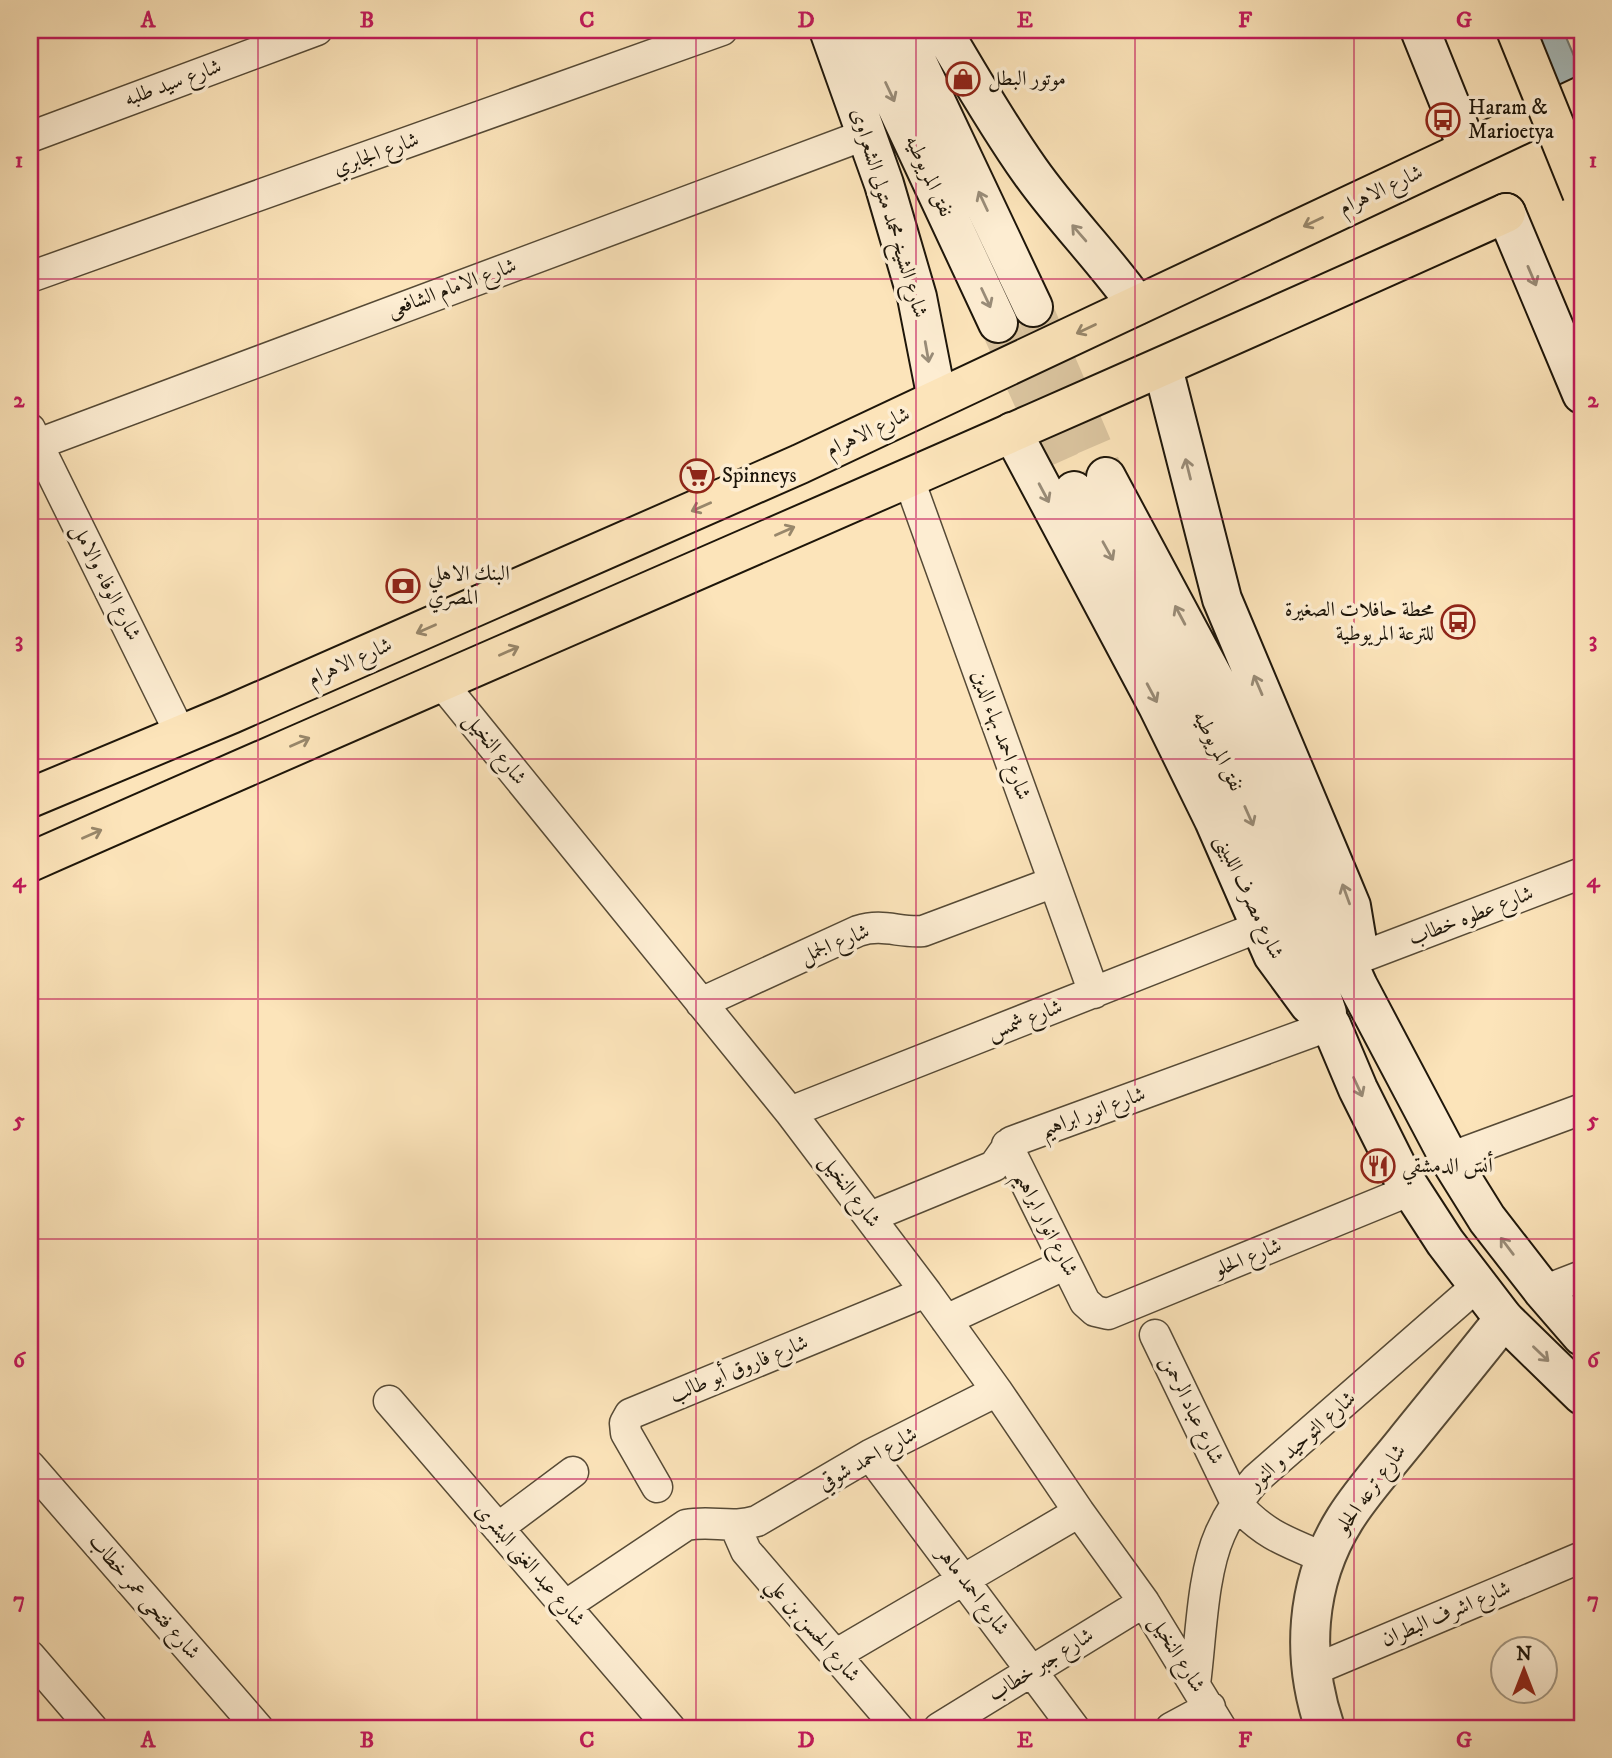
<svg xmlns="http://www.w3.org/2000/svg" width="1612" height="1758" font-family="'IM FELL DW Pica',Amiri,serif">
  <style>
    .water { fill: #a6bbbc; stroke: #707975; stroke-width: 2 }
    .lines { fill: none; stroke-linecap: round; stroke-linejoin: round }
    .secondary-tunnel { stroke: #dbc5a0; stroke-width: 38; stroke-dasharray: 38 19; stroke-linecap: butt }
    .minor-casing { stroke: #564a36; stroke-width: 33 }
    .tertiary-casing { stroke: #564a36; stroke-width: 42 }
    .secondary-casing { stroke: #1e160a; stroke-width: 42 }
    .primary-casing { stroke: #1e160a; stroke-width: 42 }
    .minor { stroke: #fdedd2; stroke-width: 30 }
    .tertiary { stroke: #fdedd2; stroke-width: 38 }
    .secondary { stroke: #fdedd2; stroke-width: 38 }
    .primary { stroke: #fce4ba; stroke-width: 38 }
    .motorway-bridge-casing { stroke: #1e160a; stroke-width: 42; stroke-linecap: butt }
    .motorway-bridge { stroke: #fce4ba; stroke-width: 38 }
    .oneway { stroke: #998c78 }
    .oneway2 { stroke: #98876b }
    .grid { fill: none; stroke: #c2185b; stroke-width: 2; stroke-opacity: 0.55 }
    .labels { text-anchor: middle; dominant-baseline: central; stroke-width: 7; stroke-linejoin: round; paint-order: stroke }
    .poi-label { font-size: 21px; fill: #1e160a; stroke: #fdedd2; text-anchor: start }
    .street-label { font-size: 21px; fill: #1e160a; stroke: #fdedd2 }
    .neatline { fill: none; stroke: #c2185b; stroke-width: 2.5 }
    .grid-label { font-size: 23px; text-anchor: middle; font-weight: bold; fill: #c2185b }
  </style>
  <rect width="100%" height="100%" fill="#fce4ba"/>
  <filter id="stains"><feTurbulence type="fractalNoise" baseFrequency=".00286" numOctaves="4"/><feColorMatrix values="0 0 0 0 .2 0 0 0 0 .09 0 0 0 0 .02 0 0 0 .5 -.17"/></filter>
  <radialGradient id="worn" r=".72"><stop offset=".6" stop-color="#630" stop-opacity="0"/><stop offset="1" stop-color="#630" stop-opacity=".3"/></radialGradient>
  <!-- water -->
  <path class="water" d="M1499 30H1563L1582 75V224Z"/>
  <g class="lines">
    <!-- secondary-tunnel -->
    <path class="secondary-tunnel" d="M1033 307 1106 477
      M998 323 1074 491"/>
    <defs>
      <path id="minor" d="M30 137 317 30
        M30 277 722 30
        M30 429 181 735
        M30 447 867 134
        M908 477 1094 993
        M440 681 790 1112 926 1292 997 1391 1079 1512 1144 1602 1221 1728
        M1359 958 1582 873
        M701 1003 858 931C883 923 899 933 923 931L1054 882
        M790 1112 1259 927
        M1007 1145 1085 1302 1095 1311 1108 1314 1411 1190
        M1449 1158 1582 1109
        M870 1217 994 1166 1011 1142 1331 1025
        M1543 1291 1582 1276
        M946 1320 1066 1264
        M1155 1335 1236 1503C1264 1535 1287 1542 1325 1558
        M389 1401 670 1728
        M870 1455 1074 1728
        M30 1466 258 1728
        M657 1487 626 1433 625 1423 630 1414 926 1292
        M738 1526 739 1535 746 1551 898 1728
        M498 1528 573 1472
        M565 1606 686 1525C712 1520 732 1529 757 1521L870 1455 997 1391
        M835 1655 1079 1512
        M30 1656 92 1728
        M1311 1671 1582 1557
        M1195 1684C1201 1639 1202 1574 1220 1534 1229 1513 1241 1496 1256 1479L1478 1285
        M939 1728 1144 1602
        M1171 1728 1210 1707"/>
      <path id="tertiary" d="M1325 1728C1301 1658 1305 1583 1345 1519 1362 1492 1384 1468 1404 1443 1437 1402 1471 1361 1504 1319"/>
      <path id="secondary" d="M829 30 884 184 917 297 937 399
        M861 30 998 323
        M902 30 1033 307
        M942 30C970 77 998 126 1030 171 1063 218 1104 258 1137 305
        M1420 30 1468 149
        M1506 213 1582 394
        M1163 368 1222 599 1341 882 1351 906 1357 942
        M1012 432 1158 706 1214 820 1273 955 1309 1004 1331 1025 1358 1089 1399 1171 1445 1242 1504 1319 1582 1395
        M1106 477 1247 740 1358 986 1449 1158 1487 1219 1543 1291 1582 1336
        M1074 491 1221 751 1305 947 1327 1013"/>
      <path id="primary" d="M30 798 231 714 800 464 1582 96
        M30 862C522 645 1016 434 1506 213"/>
    </defs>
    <!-- minor casing -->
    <use href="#minor" class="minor-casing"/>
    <!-- tertiary casing -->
    <use href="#tertiary" class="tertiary-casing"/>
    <!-- secondary casing -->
    <use href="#secondary" class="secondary-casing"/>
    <!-- primary casing -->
    <use href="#primary" class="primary-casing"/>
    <!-- minor -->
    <use href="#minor" class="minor"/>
    <!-- tertiary -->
    <use href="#tertiary" class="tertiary"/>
    <!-- secondary -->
    <use href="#secondary" class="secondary"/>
    <!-- primary -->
    <use href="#primary" class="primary"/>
    <defs>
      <path id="motorway-bridge" d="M1516 30 1582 193"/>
    </defs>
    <!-- motorway-bridge casing -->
    <use href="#motorway-bridge" class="motorway-bridge-casing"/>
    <!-- motorway-bridge -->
    <use href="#motorway-bridge" class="motorway-bridge"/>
  </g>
  <!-- one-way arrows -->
  <defs><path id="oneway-shaft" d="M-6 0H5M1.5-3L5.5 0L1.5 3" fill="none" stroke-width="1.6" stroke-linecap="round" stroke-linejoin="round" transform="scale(1.75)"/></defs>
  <g class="oneway">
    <use href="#oneway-shaft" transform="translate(890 92) rotate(65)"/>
    <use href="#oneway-shaft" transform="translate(983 201) rotate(-115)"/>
    <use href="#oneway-shaft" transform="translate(1079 233) rotate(-131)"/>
    <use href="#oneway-shaft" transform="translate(1532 276) rotate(67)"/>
    <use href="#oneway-shaft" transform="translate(986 298) rotate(65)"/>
    <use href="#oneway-shaft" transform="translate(927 352) rotate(80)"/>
    <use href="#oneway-shaft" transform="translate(1188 469) rotate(-104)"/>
    <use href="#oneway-shaft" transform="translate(1044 493) rotate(62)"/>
    <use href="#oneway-shaft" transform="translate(1108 551) rotate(61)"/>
    <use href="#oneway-shaft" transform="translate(1180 615) rotate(-118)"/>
    <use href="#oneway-shaft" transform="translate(1258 685) rotate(-113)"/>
    <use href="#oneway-shaft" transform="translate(1152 693) rotate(62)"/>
    <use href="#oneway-shaft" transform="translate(1249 816) rotate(66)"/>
    <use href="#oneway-shaft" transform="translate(1346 894) rotate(-110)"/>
    <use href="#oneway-shaft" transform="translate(1358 1087) rotate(65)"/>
    <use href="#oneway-shaft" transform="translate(1507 1246) rotate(-127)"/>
    <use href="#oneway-shaft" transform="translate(1541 1354) rotate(44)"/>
  </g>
  <g class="oneway2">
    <use href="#oneway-shaft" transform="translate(1313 222) rotate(155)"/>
    <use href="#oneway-shaft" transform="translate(1086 329) rotate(155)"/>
    <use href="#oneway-shaft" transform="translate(701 507) rotate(156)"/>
    <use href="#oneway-shaft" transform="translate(785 531) rotate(-24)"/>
    <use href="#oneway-shaft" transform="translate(426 629) rotate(156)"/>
    <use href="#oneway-shaft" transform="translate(509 651) rotate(-24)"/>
    <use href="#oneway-shaft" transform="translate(300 742) rotate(-24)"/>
    <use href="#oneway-shaft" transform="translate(92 834) rotate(-24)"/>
  </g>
  <!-- grid -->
  <path class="grid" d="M258 30V1728M477 30V1728M696 30V1728M916 30V1728M1135 30V1728M1354 30V1728M30 279H1582M30 519H1582M30 759H1582M30 999H1582M30 1239H1582M30 1479H1582"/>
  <!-- icons -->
  <defs>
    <symbol id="shop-ring" viewBox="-11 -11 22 22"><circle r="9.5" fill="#fdedd2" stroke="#8f2418" stroke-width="1.5"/><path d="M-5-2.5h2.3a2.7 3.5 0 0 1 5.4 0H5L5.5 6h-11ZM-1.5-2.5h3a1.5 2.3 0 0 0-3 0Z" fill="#8f2418"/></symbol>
    <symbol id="bus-ring" viewBox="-11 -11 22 22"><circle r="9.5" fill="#fdedd2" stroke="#8f2418" stroke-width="1.5"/><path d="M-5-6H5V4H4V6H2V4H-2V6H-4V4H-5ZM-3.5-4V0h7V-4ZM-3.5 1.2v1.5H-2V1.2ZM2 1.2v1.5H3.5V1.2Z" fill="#8f2418"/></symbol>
    <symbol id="supermarket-ring" viewBox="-11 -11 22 22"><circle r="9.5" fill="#fdedd2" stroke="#8f2418" stroke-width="1.5"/><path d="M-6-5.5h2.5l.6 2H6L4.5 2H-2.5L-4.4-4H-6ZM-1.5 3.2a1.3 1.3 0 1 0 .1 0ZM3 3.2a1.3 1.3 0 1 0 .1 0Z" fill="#8f2418"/></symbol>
    <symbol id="bank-ring" viewBox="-11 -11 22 22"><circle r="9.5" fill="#fdedd2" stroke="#8f2418" stroke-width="1.5"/><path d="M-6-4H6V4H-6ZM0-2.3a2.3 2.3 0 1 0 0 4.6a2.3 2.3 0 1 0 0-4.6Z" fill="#8f2418"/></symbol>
    <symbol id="restaurant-ring" viewBox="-11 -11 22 22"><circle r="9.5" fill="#fdedd2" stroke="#8f2418" stroke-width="1.5"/><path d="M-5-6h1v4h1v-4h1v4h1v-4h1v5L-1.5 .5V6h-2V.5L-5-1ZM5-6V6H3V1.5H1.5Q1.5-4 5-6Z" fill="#8f2418"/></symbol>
  </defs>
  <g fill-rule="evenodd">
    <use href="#shop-ring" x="944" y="60" width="38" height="38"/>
    <use href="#bus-ring" x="1424" y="101" width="38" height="38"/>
    <use href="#supermarket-ring" x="678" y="457" width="38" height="38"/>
    <use href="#bank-ring" x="384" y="567" width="38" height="38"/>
    <use href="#bus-ring" x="1439" y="603" width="38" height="38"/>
    <use href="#restaurant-ring" x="1359" y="1147" width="38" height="38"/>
  </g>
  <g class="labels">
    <!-- poi labels -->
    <g class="poi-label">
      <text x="988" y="79">موتور البطل</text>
      <text x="1468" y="108">Haram &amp;<tspan x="1468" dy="24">Marioetya</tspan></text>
      <text x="722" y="476">Spinneys</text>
      <text x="428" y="574">البنك الاهلي<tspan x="428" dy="24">المصري</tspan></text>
      <text x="1434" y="610" text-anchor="end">محطة حافلات الصغيرة<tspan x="1434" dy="24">للترعة المريوطية</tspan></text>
      <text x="1402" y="1166">أنس الدمشقي</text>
    </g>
    <!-- street labels -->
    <g class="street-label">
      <text transform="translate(173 83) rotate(-20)">شارع سيد طلبه</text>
      <text transform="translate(376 154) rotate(-20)">شارع الجابري</text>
      <text transform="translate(929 176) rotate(65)">نفق المريوطيه</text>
      <text transform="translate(1381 190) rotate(-25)">شارع الاهرام</text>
      <text transform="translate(889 213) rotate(73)">شارع الشيخ محمد متولى الشعراوى</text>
      <text transform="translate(452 288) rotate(-20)">شارع الامام الشافعى</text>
      <text transform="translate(868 432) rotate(-25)">شارع الاهرام</text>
      <text transform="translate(106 582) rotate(63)">شارع الوفاء والامل</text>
      <text transform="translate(350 662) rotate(-24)">شارع الاهرام</text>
      <text transform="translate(1001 735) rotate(70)">شارع احمد بهاء الدين</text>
      <text transform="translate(495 749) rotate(51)">شارع النخيل</text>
      <text transform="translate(1218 751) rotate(63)">نفق المريوطيه</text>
      <text transform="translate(1249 897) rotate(65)">شارع مصرف اللبينى</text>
      <text transform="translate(1471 916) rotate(-21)">شارع عطوه خطاب</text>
      <text transform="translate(835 944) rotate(-22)">شارع الجمل</text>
      <text transform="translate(1025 1020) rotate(-21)">شارع شمس</text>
      <text transform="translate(1093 1112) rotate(-20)">شارع انور ابراهيم</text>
      <text transform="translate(850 1191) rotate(53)">شارع النخيل</text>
      <text transform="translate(1046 1224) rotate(63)">شارع انوار ابراهيم</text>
      <text transform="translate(1248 1258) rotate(-22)">شارع الحلو</text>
      <text transform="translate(739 1369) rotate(-22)">شارع فاروق أبو طالب</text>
      <text transform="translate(1192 1410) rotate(64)">شارع عباد الرحمن</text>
      <text transform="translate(1302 1441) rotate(-42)">شارع التوحيد و النور</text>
      <text transform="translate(868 1459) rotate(-29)">شارع احمد شوقي</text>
      <text transform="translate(1371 1489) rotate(-54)">شارع ترعه الحلو</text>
      <text transform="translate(530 1565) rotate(49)">شارع عبد الغنى البشرى</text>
      <text transform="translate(973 1591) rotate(53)">شارع احمد ماهر</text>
      <text transform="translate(144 1597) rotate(49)">شارع فتحى عمر خطاب</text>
      <text transform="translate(1446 1614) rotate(-23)">شارع اشرف البطران</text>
      <text transform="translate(813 1630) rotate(49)">شارع الحسن بن علي</text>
      <text transform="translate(1177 1654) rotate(58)">شارع النخيل</text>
      <text transform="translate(1041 1665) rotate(-32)">شارع جبر خطاب</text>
    </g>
  </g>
  <!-- margin -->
  <rect width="1612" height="1758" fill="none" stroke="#fce4ba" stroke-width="77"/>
  <!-- north arrow -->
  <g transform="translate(1524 1670)"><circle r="33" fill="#fdedd2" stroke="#a49782" stroke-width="2"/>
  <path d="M0-5L12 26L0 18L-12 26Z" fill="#8f2418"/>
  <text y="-10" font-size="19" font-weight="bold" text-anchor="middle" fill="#1e160a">N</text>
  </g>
  <rect x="38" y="38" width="1536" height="1682" class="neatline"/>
  <g class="grid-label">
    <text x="148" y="27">A</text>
    <text x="367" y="27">B</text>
    <text x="587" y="27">C</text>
    <text x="806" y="27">D</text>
    <text x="1025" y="27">E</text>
    <text x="1245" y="27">F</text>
    <text x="1464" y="27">G</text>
    <text x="19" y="167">1</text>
    <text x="1593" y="167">1</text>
    <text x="19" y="407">2</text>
    <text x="1593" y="407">2</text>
    <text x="19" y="647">3</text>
    <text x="1593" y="647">3</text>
    <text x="19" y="887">4</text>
    <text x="1593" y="887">4</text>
    <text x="19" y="1127">5</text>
    <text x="1593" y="1127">5</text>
    <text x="19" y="1367">6</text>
    <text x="1593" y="1367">6</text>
    <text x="19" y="1607">7</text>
    <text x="1593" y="1607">7</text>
    <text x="148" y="1747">A</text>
    <text x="367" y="1747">B</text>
    <text x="587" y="1747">C</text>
    <text x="806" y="1747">D</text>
    <text x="1025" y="1747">E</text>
    <text x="1245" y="1747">F</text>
    <text x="1464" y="1747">G</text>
  </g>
  <rect width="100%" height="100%" filter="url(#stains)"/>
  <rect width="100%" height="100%" fill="url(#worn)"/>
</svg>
